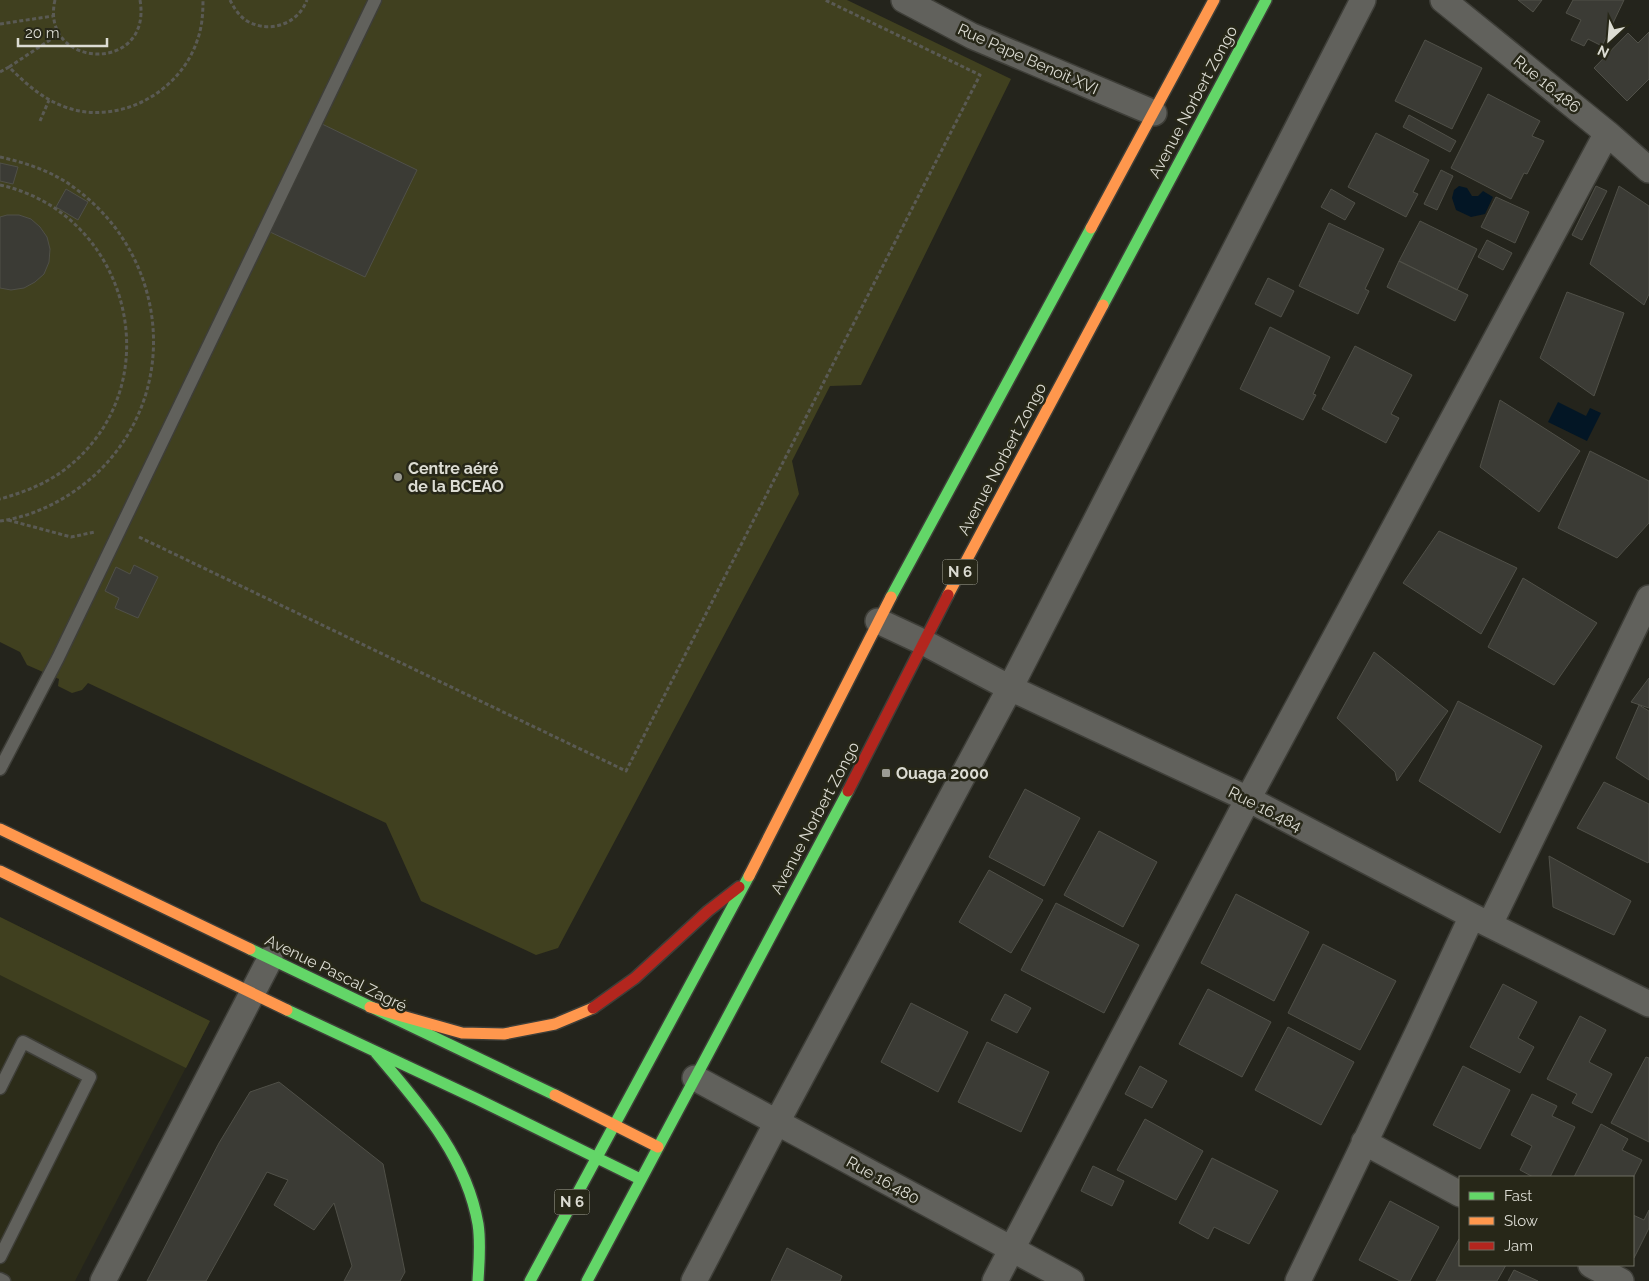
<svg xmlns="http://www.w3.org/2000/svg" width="1649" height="1281" font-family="Raleway,sans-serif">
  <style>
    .built { fill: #2c2c19 }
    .green { fill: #40401f }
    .water { fill: #031625 }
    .building { fill: #3b3b35; stroke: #505048 }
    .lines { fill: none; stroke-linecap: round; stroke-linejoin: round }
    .lane-casing { stroke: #3e3e38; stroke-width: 15 }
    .street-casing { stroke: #3e3e38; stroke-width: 28 }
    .fast-casing { stroke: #3e3e38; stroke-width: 14 }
    .slow-casing { stroke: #3e3e38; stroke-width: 14 }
    .jam-casing { stroke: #3e3e38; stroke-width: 14 }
    .path { stroke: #5a5a54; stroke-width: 3; stroke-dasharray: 4 2.5; stroke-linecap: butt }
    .lane { stroke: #61615c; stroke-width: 12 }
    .street { stroke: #61615c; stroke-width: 25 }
    .fast { stroke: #63d668; stroke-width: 11 }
    .slow { stroke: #ff974d; stroke-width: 11 }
    .jam { stroke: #b3261e; stroke-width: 11 }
    .poi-dot { fill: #9c9c93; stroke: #272718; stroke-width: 2 }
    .labels { text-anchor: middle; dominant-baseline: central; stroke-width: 5; stroke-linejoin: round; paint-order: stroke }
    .shield { fill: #272718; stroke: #a6a69b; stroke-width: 1 }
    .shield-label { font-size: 15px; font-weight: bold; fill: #dcdcd3 }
    .street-label { font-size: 16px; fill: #dcdcd3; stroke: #272718 }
    .poi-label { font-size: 16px; font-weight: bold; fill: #dcdcd3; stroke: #272718; text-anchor: start }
  </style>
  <rect width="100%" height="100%" fill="#24241c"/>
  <!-- built -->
  <path class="built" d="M0 917 210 1021 75 1281H0Z"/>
  <!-- green -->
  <path class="green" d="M0 0H847L1011 79 861 385 830 386 792 461 799 494 558 948 536 955 421 901 386 823 88 683 82 690 72 693 58 686 59 679 27 665 20 652 0 642Z
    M0 917 210 1021 186 1068 0 975Z"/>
  <!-- water -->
  <path class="water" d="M1459 186 1467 188 1472 196H1478L1483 191 1493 197 1485 214 1471 217 1456 210 1452 198 1454 190Z
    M1558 402 1586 416 1590 408 1601 413 1587 441 1548 422Z"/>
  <!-- building -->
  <path class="building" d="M1518 0H1542L1533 12Z
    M1573 0H1624L1602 46 1588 39 1584 46 1571 40 1581 20 1566 13Z
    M1649 32V79L1627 101 1594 68 1628 33 1638 43Z
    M1425 40 1482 68 1452 129 1395 101Z
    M1488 94 1540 121 1532 136 1544 141 1527 174 1524 173 1511 199 1451 168Z
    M1409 115 1456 141 1450 152 1403 127Z
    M320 123 417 170 365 277 268 231Z
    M1376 133 1429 160 1413 192 1418 194 1406 217 1348 187Z
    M0 163 18 167 13 184 0 181Z
    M1441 170 1453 176 1437 210 1424 204Z
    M1596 186 1607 191 1582 240 1572 235Z
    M1619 186 1649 206V294L1644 305 1590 264Z
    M66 189 88 202 78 220 56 207Z
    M1331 189 1355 203 1345 220 1321 207Z
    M1496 197 1529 212 1515 243 1481 227Z
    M7 215H19L31 219 40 227 47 237 50 249 49 262 44 274 35 282 24 288 11 290 0 288V217Z
    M1420 221 1477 249 1457 290 1399 261Z
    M1329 223 1384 249 1365 289 1369 291 1358 314 1299 286Z
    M1487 240 1512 253 1503 270 1478 257Z
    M1399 261 1468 295 1455 321 1387 287Z
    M1268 278 1294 291 1281 317 1255 304Z
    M1567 292 1624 313 1594 396 1540 358Z
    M1270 327 1330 357 1313 394 1316 395 1303 420 1240 389Z
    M1355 346 1412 375 1391 414 1399 418 1386 443 1322 409Z
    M1500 400 1580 451 1539 512 1480 467Z
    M1590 451 1649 481V523L1617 558 1558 528Z
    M1439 531 1517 568 1481 634 1403 583Z
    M134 565 158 577 138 618 115 608 119 598 105 591 116 567 130 574Z
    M1523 578 1597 623 1554 685 1488 647Z
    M1374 652 1448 711 1397 781 1395 772 1337 718Z
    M1649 678V708L1631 702Z
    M1458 701 1542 746 1500 833 1419 781Z
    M1639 705 1649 711V780L1616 758Z
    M1604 782 1649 804V861L1648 863 1577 828Z
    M1025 789 1080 818 1044 886 989 857Z
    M1099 831 1157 862 1123 927 1064 895Z
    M1549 856 1631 901 1614 935 1553 907Z
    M989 870 1043 900 1011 953 959 922Z
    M1236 894 1309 932 1274 1001 1201 963Z
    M1056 903 1139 945 1104 1013 1021 970Z
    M1323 944 1396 981 1360 1050 1288 1013Z
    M1503 984 1537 1002 1518 1038 1534 1047 1520 1073 1470 1047Z
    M1208 989 1271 1022 1242 1077 1179 1044Z
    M1005 994 1031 1008 1017 1033 991 1020Z
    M911 1003 968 1032 938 1092 881 1062Z
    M1580 1016 1606 1030 1589 1062 1612 1074 1592 1113 1572 1103 1577 1094 1547 1079Z
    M1288 1027 1354 1062 1321 1125 1255 1090Z
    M987 1042 1049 1072 1021 1132 958 1102Z
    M1646 1057 1649 1058V1142L1611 1123Z
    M1140 1066 1167 1081 1152 1108 1125 1094Z
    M1463 1066 1510 1090 1480 1149 1433 1125Z
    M279 1082 383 1164 405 1272 400 1281H344L352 1266 334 1203 314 1230 274 1205 288 1180 267 1172 206 1281H147L219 1143 250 1092Z
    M1532 1094 1557 1106 1552 1116 1575 1127 1550 1177H1533L1520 1170 1532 1146 1511 1135Z
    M1145 1119 1203 1151 1176 1200 1117 1170Z
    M1601 1124 1628 1139 1622 1150 1642 1160 1633 1178 1574 1177Z
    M1212 1158 1278 1191 1249 1244 1214 1227 1208 1239 1179 1223Z
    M1093 1166 1124 1181 1112 1206 1081 1191Z
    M1390 1201 1439 1227 1410 1281H1400L1359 1260Z
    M1649 1210V1228L1634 1258H1633V1215L1644 1220Z
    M1459 1239 1460 1240V1265H1506L1497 1281H1436Z
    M787 1248 842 1276 840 1281H771Z
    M1514 1270 1538 1281H1508Z"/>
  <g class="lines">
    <defs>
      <path id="lane" d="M0 769 58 658 375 0
        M0 1088 23 1042 90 1077 0 1257
        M0 1279 4 1281"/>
      <path id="street" d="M904 0 972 36 1154 113
        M1443 0 1607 133 1649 170
        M878 621 923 642 1010 688 1248 799 1472 916 1649 1004
        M1490 924 1649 598
        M695 1078 1071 1281
        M1364 1142 1460 1194
        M1591 1265 1621 1281
        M103 1281 270 959
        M694 1281 777 1122 1010 688 1363 0
        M995 1281 1248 799 1607 133
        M1298 1281 1418 1032 1472 916"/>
      <path id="fast" d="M1103 305 1266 0
        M891 597 1091 228
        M250 949 555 1095
        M287 1010 477 1099 640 1179
        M376 1053C419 1104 466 1155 478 1224 481 1243 479 1262 478 1281
        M530 1281 749 876
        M587 1281 848 791"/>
      <path id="slow" d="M1091 228 1214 0
        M948 595 1103 305
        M0 829 250 949
        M0 871 287 1010
        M749 876 891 597
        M370 1007 462 1033 504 1034 555 1024 593 1008
        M555 1095 658 1147"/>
      <path id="jam" d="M848 791 948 595
        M593 1008 635 978 708 911 739 887"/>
    </defs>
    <!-- lane casing -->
    <use href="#lane" class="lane-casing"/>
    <!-- street casing -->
    <use href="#street" class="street-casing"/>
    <!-- fast casing -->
    <use href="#fast" class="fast-casing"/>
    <!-- slow casing -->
    <use href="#slow" class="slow-casing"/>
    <!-- jam casing -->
    <use href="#jam" class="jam-casing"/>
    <!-- path -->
    <path class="path" d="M55 0C39 69 153 75 140 0
      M230 0C234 8 239 16 247 21 270 34 298 24 307 0
      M0 24 53 16
      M9 67 59 34
      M0 72 9 67C27 85 44 100 68 108 120 125 180 92 197 41 202 28 203 14 203 0
      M40 121 49 100
      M0 157C27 163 54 172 76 189 168 257 182 392 97 473 70 498 36 516 0 521
      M0 185C129 213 173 383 68 467 48 483 25 492 0 499
      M8 520 71 537 95 532
      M139 537 626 771 980 75 825 0"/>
    <!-- lane -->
    <use href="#lane" class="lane"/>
    <!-- street -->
    <use href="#street" class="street"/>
    <!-- fast -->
    <use href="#fast" class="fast"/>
    <!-- slow -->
    <use href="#slow" class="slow"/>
    <!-- jam -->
    <use href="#jam" class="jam"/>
  </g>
  <!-- markers -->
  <g class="poi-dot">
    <circle cx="398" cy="477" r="5"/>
    <rect x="881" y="768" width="10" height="10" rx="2.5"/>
  </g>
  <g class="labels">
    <!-- shield labels -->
    <g class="shield">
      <rect x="942.5" y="559.5" width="35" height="25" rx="4"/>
      <rect x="554.5" y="1189.5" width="35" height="25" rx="4"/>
    </g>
    <g class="shield-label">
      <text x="960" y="572">N 6</text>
      <text x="572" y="1202">N 6</text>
    </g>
    <!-- street labels -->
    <g class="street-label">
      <text transform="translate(1028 59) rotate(24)">Rue Pape Benoît XVI</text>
      <text transform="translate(1547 84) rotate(39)">Rue 16.486</text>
      <text transform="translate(1193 102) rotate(-62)">Avenue Norbert Zongo</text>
      <text transform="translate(1002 459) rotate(-62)">Avenue Norbert Zongo</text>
      <text transform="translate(1265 809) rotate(27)">Rue 16.484</text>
      <text transform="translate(815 818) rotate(-62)">Avenue Norbert Zongo</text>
      <text transform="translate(336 973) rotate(26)">Avenue Pascal Zagré</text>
      <text transform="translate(883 1180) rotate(29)">Rue 16.480</text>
    </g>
    <!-- poi labels -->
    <g class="poi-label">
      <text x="408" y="468">Centre aéré<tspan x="408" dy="18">de la BCEAO</tspan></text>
      <text x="896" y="773">Ouaga 2000</text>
    </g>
  </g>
  <!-- legend -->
  <rect x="1459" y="1176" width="175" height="90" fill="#272718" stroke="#6f6f63"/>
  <rect x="1469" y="1192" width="25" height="8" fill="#63d668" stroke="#6f6f63"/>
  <text x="1504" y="1201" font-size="15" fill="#dcdcd3">Fast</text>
  <rect x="1469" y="1217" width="25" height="8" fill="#ff974d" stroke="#6f6f63"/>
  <text x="1504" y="1226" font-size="15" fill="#dcdcd3">Slow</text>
  <rect x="1469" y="1242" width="25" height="8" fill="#b3261e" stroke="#6f6f63"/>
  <text x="1504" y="1251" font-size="15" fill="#dcdcd3">Jam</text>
  <!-- north arrow -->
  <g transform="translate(1609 40) rotate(206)" stroke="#272718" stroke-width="4" paint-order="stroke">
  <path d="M0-4L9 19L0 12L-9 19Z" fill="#dcdcd3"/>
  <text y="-8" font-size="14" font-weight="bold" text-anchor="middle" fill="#dcdcd3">N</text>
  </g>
  <!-- scale -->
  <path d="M18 38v8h89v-8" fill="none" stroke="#dcdcd3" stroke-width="2.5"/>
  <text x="25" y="38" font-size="15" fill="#dcdcd3" stroke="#272718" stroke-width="4" paint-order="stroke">20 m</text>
</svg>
